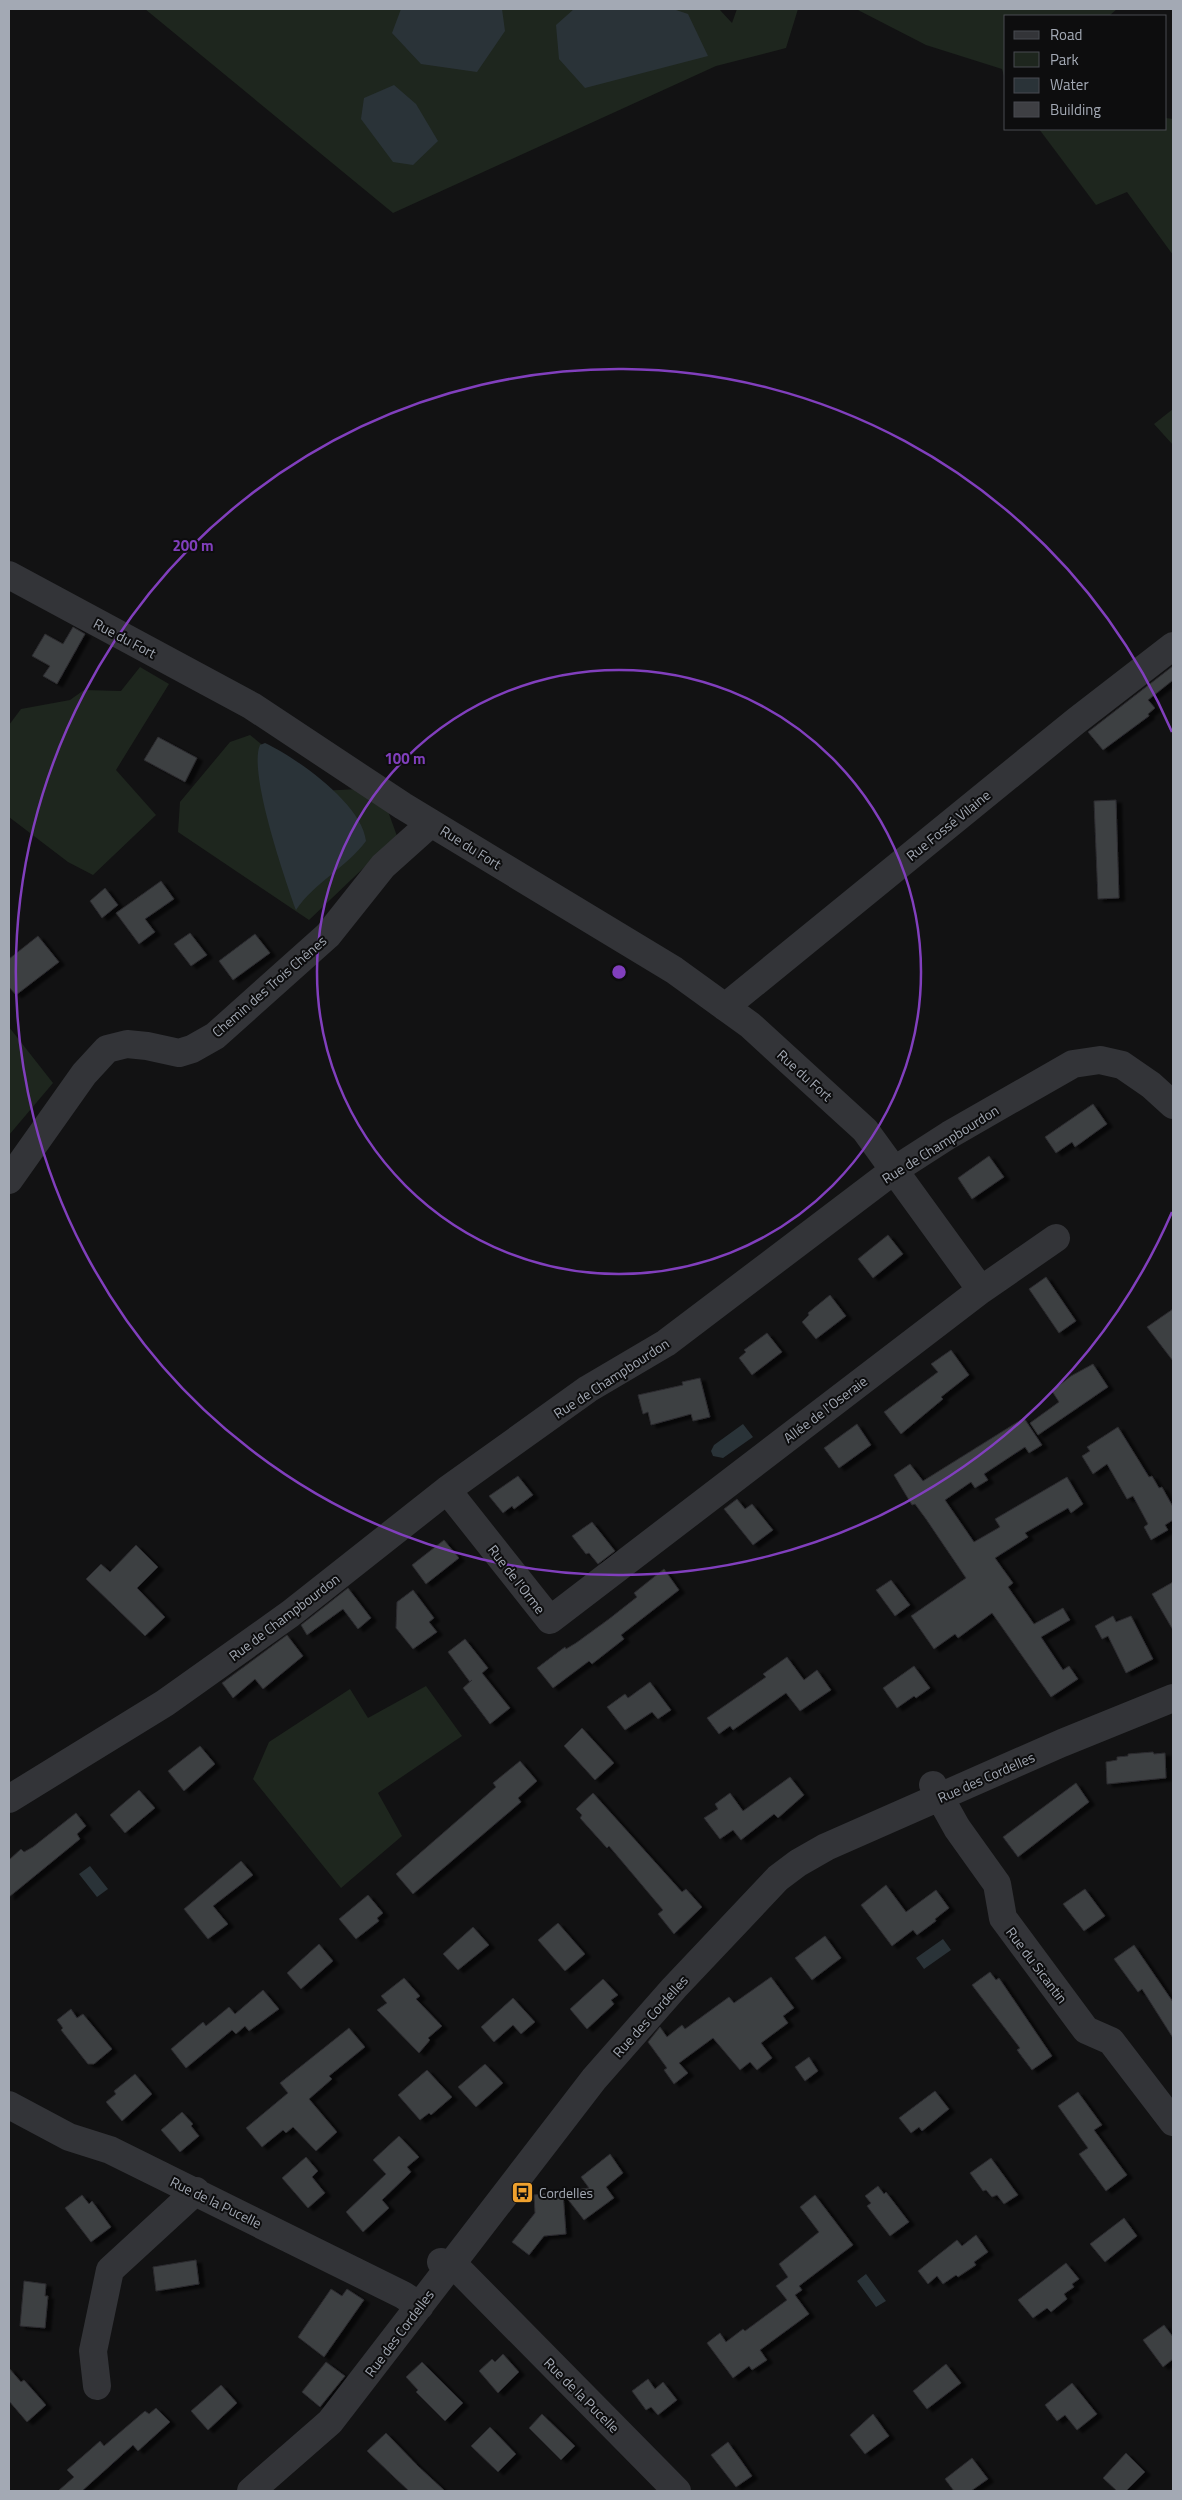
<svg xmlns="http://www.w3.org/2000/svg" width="1182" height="2500" font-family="'Titillium Web',sans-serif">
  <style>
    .green { fill: #1e261e }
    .water { fill: #2a3338 }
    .building { fill: #3e3f43; stroke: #2c2c2f; filter: url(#shadow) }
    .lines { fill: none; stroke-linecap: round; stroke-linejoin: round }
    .minor { stroke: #333438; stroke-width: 28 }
    .ring { fill: none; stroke: #813fbd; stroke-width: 2.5 }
    .labels { text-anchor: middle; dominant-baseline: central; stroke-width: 4; stroke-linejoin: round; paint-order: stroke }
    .street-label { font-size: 14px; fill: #a3a9b4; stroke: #0d0d0e }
    .poi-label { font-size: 14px; fill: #a3a9b4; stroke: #0d0d0e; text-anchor: start }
    .centre { fill: #813fbd; stroke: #0d0d0e; stroke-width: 2.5 }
    .ring-label { font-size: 15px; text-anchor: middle; font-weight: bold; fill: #813fbd; stroke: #0d0d0e; stroke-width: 4; stroke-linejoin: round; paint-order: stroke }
  </style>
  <defs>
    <filter id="shadow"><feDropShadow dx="5.5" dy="3" stdDeviation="1" flood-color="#0009"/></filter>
  </defs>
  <rect width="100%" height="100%" fill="#121213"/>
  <!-- green -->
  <path class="green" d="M145 9H719L732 23 737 9H798L786 48 716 66 393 213Z
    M856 9H1117L1109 16H1006V83L1002 69 926 45Z
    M1166 118 1173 119V255L1127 192 1096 205 1039 129H1166Z
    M1173 409V445L1154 424Z
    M140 667 169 684 116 770 156 815 93 875 68 862 9 817V725L21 709 70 700 84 690 121 691Z
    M250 735 319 791 359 789 385 803 397 836 309 920 178 832 180 802 230 742Z
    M9 1027 53 1083 9 1135Z
    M426 1686 462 1736 378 1793 402 1836 341 1888 253 1779 269 1742 350 1689 368 1718Z"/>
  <!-- water -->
  <path class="water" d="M401 9H502L505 31 477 72 421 64 392 33Z
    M574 9H673L688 14 708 56 585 88 559 59 556 25Z
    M394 85 416 104 438 141 413 165 393 162 361 119 364 98Z
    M265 743C297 758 362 804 366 841 346 868 315 882 296 910 285 879 248 772 260 745Z
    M743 1424 753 1437 723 1458 713 1456 711 1451 714 1445Z
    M90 1866 108 1889 97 1897 79 1874Z
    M943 1939 951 1950 924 1969 916 1958Z
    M866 2274 886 2301 876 2307 857 2281Z"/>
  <!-- building -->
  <path class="building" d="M73 627 85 634 57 684 43 676 50 666 32 656 45 634 63 644Z
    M1173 666V680L1148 700 1155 708 1148 714 1149 716 1103 750 1088 732Z
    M158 737 197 758 185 782 144 760Z
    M1116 800 1119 898 1098 899 1094 801Z
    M161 881 174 899 145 919 155 932 139 944 116 913Z
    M105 888 118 905 102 918 90 901Z
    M190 933 207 955 191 966 174 944Z
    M255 934 270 953 233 980 219 961Z
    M38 936 59 962 16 995 9 987V959Z
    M1093 1104 1107 1124 1075 1147 1072 1142 1056 1153 1045 1137Z
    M989 1156 1004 1177 972 1199 958 1178Z
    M888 1235 903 1254 873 1278 858 1259Z
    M1046 1277 1076 1321 1059 1333 1029 1289Z
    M830 1295 846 1316 816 1339 802 1322 809 1315 808 1313Z
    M1173 1309V1361L1147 1327Z
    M767 1333 782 1352 752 1375 739 1358 746 1352 744 1350Z
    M951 1350 969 1375 941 1397 943 1399 901 1434 884 1412 938 1372 931 1364Z
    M1093 1364 1108 1387 1038 1435 1030 1423 1059 1402 1052 1391 1071 1376Z
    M700 1378 710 1417 693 1421 691 1414 651 1425 648 1412 643 1414 638 1395 683 1385 682 1382Z
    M1024 1418 1042 1445 1029 1453 1025 1447 984 1474 988 1480 975 1488 971 1482 945 1500 974 1542 1000 1527 995 1519 1067 1477 1083 1504 1071 1513 1068 1508 1025 1533 1028 1537 995 1558 1013 1583 1008 1587 1034 1624 1063 1608 1070 1620 1041 1637 1063 1670 1069 1666 1078 1679 1051 1697 992 1613 958 1638 955 1634 934 1649 911 1616 966 1578 926 1519 915 1504 912 1505 894 1475 910 1464 923 1481Z
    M857 1424 871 1445 839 1468 824 1448Z
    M1118 1427 1149 1477 1152 1476 1159 1488 1162 1487 1173 1507V1520L1165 1525 1168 1530 1151 1540 1144 1527 1148 1524 1133 1496 1127 1499 1107 1464 1093 1474 1082 1456 1090 1451 1087 1447Z
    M518 1476 533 1495 514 1509 512 1506 503 1513 489 1496Z
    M737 1499 745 1509 752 1504 773 1530 753 1545 724 1509Z
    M592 1522 615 1551 598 1564 589 1553 586 1554 572 1536Z
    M444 1540 459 1558 426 1584 412 1565Z
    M136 1545 158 1567 137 1588 165 1617 145 1636 86 1579 101 1564 110 1572Z
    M664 1569 679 1590 621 1635 624 1639 592 1664 589 1661 553 1688 537 1668 565 1647 566 1649 576 1643 609 1619 637 1597 634 1593Z
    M891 1580 910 1605 895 1616 876 1590Z
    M1173 1582V1630L1152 1594Z
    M348 1588 371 1618 358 1629 343 1609 307 1635 301 1625Z
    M413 1590 434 1618 429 1622 437 1632 413 1649 396 1628 397 1602Z
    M1113 1616 1116 1622 1131 1616 1153 1659 1126 1673 1108 1636 1102 1639 1095 1626Z
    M287 1635 303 1656 263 1689 255 1679 233 1698 222 1683Z
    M465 1639 488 1668 482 1673 510 1708 490 1724 463 1688 472 1680 470 1682 448 1652Z
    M787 1657 804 1680 817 1670 831 1690 800 1711 786 1693 733 1730 730 1726 719 1734 707 1718 766 1677 763 1674Z
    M914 1666 930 1688 916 1698 914 1696 897 1708 883 1688Z
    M650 1682 671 1710 658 1719 652 1712 625 1730 607 1707 625 1694 628 1698Z
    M582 1728 614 1763 595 1780 564 1746Z
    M200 1746 215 1764 184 1791 168 1771Z
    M1153 1752 1154 1754 1165 1753 1166 1778 1107 1784 1106 1762 1117 1760V1757L1128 1756V1754Z
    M520 1761 537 1781 518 1798 521 1802 413 1894 396 1874 496 1787 493 1783Z
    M790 1777 804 1795 778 1818 774 1814 741 1840 733 1830 720 1839 704 1818 718 1809 715 1804 730 1793 743 1811Z
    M1076 1783 1089 1802 1018 1857 1003 1837Z
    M139 1790 155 1808 125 1833 110 1815Z
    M593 1793 682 1892 686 1889 702 1907 674 1934 658 1914 663 1910 609 1846 607 1848 580 1818 582 1815 576 1809Z
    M76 1813 86 1826 77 1834 80 1839 9 1897V1860L21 1849 24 1852 33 1847Z
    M241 1861 253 1875 213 1906 228 1924 208 1939 184 1909Z
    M886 1885 906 1912 936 1890 949 1908 935 1919 936 1921 917 1935 913 1930 892 1946 861 1905Z
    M1085 1889 1105 1916 1084 1931 1063 1904Z
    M368 1895 383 1913 377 1918 379 1921 356 1939 339 1919Z
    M558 1923 585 1954 565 1971 538 1940Z
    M473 1927 489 1945 458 1970 443 1954Z
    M825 1936 841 1958 812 1980 795 1958Z
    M319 1944 333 1961 301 1989 287 1973Z
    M1134 1945 1173 2002V2038L1142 1989 1138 1992 1114 1959Z
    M990 1972 996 1980 999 1978 1052 2056 1032 2070 1017 2050 1020 2048 972 1985Z
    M771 1977 794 2008 783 2016 788 2023 761 2043 772 2058 757 2070 750 2062 740 2070 713 2038 679 2063 688 2073 674 2084 664 2070 667 2068 648 2042 660 2027 667 2037 682 2025 685 2029 729 1997 734 2003Z
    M404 1978 420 1996 416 1999 442 2026 428 2038 430 2040 419 2053 377 2010 387 2003 381 1996Z
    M603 1979 618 1995 611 2000 614 2004 587 2029 570 2009Z
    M263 1990 279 2009 249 2031 245 2026 236 2034 232 2030 186 2068 171 2049 203 2022 206 2026 229 2007 235 2014Z
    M513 1998 535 2022 521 2034 513 2025 494 2042 481 2027Z
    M71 2009 77 2018 83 2014 112 2049 94 2064H88L61 2030 63 2028 57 2020Z
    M349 2028 365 2047 329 2076 332 2079 309 2099 337 2132 316 2151 293 2127 286 2133 283 2130 262 2147 246 2128 288 2093 280 2083Z
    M809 2057 818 2071 805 2081 795 2067Z
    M485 2064 503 2083 476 2107 458 2087Z
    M427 2070 452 2097 431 2115 429 2113 420 2120 398 2095Z
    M135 2074 152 2094 122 2121 106 2102 116 2094 114 2091Z
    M935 2091 949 2109 922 2131 919 2127 911 2133 899 2118Z
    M1078 2092 1102 2125 1094 2130 1127 2175 1106 2191 1079 2154 1088 2148 1058 2106Z
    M182 2112 193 2124 191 2126 199 2136 180 2152 161 2130Z
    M399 2136 419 2157 407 2167 411 2172 382 2200 389 2208 363 2232 346 2212 386 2174 373 2160Z
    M610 2154 623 2173 606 2187 614 2198 584 2220 563 2193 566 2234 544 2236 529 2255 512 2242 535 2213 534 2195 589 2188 581 2177Z
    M306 2157 318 2171 312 2177 325 2193 308 2208 282 2178Z
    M991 2158 1018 2195 1004 2204 997 2195 992 2197 986 2190 983 2191 970 2173Z
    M878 2186 884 2194 886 2192 909 2222 890 2236 867 2206 871 2203 865 2196Z
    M82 2195 89 2204 92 2201 111 2227 91 2242 65 2208Z
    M815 2195 853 2245 799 2286 802 2290 795 2295 809 2314 760 2350 767 2360 752 2370 749 2366 733 2378 707 2343 720 2333 726 2342 743 2329 745 2331 787 2300 776 2286 788 2277 779 2264 819 2232 800 2207Z
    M1124 2218 1137 2236 1105 2262 1090 2244Z
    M976 2235 988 2252 974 2262 976 2265 958 2277 956 2275 943 2284 937 2276 928 2284 918 2271 957 2240 962 2246Z
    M196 2260 199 2284 156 2291 153 2267Z
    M1066 2263 1079 2279 1072 2284 1074 2287 1064 2294 1067 2299 1051 2312 1047 2308 1033 2318 1018 2300Z
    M24 2281 46 2284 45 2296H48L45 2328 20 2326Z
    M331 2289 342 2296 347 2289 364 2300 324 2357 298 2337Z
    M1164 2325 1173 2337V2359L1163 2367 1143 2340Z
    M503 2354 519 2372 498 2393 479 2371 492 2359 495 2362Z
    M326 2362 345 2376 320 2407 302 2392Z
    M422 2362 463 2403 445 2421 416 2392 418 2390 406 2377Z
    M946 2364 961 2383 927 2409 913 2391Z
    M9 2368 21 2382 24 2380 46 2405 27 2422 9 2401Z
    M648 2379 655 2389 663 2382 677 2400 658 2415 651 2407 646 2410 632 2391Z
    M1072 2383 1097 2414 1077 2430 1065 2415 1057 2421 1045 2405Z
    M221 2385 237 2403 208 2430 191 2411Z
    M156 2408 170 2422 138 2451 133 2445 82 2491H58L74 2477 67 2470 91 2449 100 2441 104 2446 145 2411 149 2414Z
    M542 2414 575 2446 561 2460 529 2428Z
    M873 2414 889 2436 865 2454 850 2435Z
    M490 2427 516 2454 498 2472 471 2446Z
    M386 2433 419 2467 445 2491H409L393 2476 367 2451Z
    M728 2442 752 2476 736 2487 711 2455Z
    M1126 2453 1145 2472 1126 2491H1117L1103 2478Z
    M972 2458 988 2479 971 2491H954L945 2479Z"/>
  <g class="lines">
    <!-- minor -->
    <path class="minor" d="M9 575 252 706 403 806 674 970 750 1025 865 1130 981 1290 550 1620 447 1490
      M725 1007 1076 721 1173 646
      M9 1180 84 1074 107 1049 127 1044 147 1046 179 1053 192 1049 215 1036 328 935 383 866 431 823
      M981 1290 1056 1238
      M933 1785 957 1828 997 1884 1003 1918 1086 2030 1111 2041 1173 2122
      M9 1799 165 1703 290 1614 447 1490 588 1389 666 1343 893 1171 949 1135 1073 1064 1100 1060 1122 1065 1151 1085 1173 1105
      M9 2105 69 2137 110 2150 403 2295 420 2306
      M441 2262 460 2271 677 2491
      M97 2386 93 2351 110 2270 196 2191
      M251 2491 330 2422 594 2079 674 1988 778 1878 798 1863 826 1847 1062 1743 1173 1698"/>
  </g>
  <!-- distance rings -->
  <g class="ring">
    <circle cx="619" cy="972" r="302"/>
    <path d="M1172 1212A603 603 0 1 1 1172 732"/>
  </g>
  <!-- icons -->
  <defs>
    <symbol id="bus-square" viewBox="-11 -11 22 22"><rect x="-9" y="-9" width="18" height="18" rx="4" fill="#efa12e" stroke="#0d0d0e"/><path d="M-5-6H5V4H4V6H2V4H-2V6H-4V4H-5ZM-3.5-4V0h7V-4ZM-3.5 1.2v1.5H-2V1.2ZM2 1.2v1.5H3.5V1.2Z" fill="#111"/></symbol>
  </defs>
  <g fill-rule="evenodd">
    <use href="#bus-square" x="510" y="2180" width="25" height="25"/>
  </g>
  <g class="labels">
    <!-- street labels -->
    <g class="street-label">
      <text transform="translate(125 638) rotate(28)">Rue du Fort</text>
      <text transform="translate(948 825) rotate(-39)">Rue Fossé Vilaine</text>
      <text transform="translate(471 847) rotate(32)">Rue du Fort</text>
      <text transform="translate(269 986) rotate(-41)">Chemin des Trois Chênes</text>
      <text transform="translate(805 1075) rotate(42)">Rue du Fort</text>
      <text transform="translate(940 1144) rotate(-32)">Rue de Champbourdon</text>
      <text transform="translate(611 1378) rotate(-33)">Rue de Champbourdon</text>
      <text transform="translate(825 1409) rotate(-37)">Allée de l'Oseraie</text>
      <text transform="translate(517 1579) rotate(52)">Rue de l'Orme</text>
      <text transform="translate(284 1617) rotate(-37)">Rue de Champbourdon</text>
      <text transform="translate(986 1777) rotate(-24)">Rue des Cordelles</text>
      <text transform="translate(1037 1965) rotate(53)">Rue du Sicantin</text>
      <text transform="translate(650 2016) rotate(-48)">Rue des Cordelles</text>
      <text transform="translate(216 2202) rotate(26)">Rue de la Pucelle</text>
      <text transform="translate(399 2333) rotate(-53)">Rue des Cordelles</text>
      <text transform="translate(582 2395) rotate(45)">Rue de la Pucelle</text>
    </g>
    <!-- poi labels -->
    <g class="poi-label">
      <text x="539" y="2192">Cordelles</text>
    </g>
  </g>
  <circle cx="619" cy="972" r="8" class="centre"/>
  <g class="ring-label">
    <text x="193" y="551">200 m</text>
    <text x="405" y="764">100 m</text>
  </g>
  <!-- border -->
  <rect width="1182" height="2500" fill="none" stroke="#a3a9b4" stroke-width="20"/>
  <!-- legend -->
  <rect x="1004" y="15" width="162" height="115" fill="#0d0d0e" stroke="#494b50"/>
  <rect x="1014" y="31" width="25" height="8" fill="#333438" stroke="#494b50"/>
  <text x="1050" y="40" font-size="15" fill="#a3a9b4">Road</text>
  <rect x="1014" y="52" width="25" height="15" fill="#1e261e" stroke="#494b50"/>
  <text x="1050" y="65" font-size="15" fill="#a3a9b4">Park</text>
  <rect x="1014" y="78" width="25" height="15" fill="#2a3338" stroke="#494b50"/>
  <text x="1050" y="90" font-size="15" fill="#a3a9b4">Water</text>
  <rect x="1014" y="102" width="25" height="15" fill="#3e3f43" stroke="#494b50"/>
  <text x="1050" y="115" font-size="15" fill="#a3a9b4">Building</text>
</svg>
